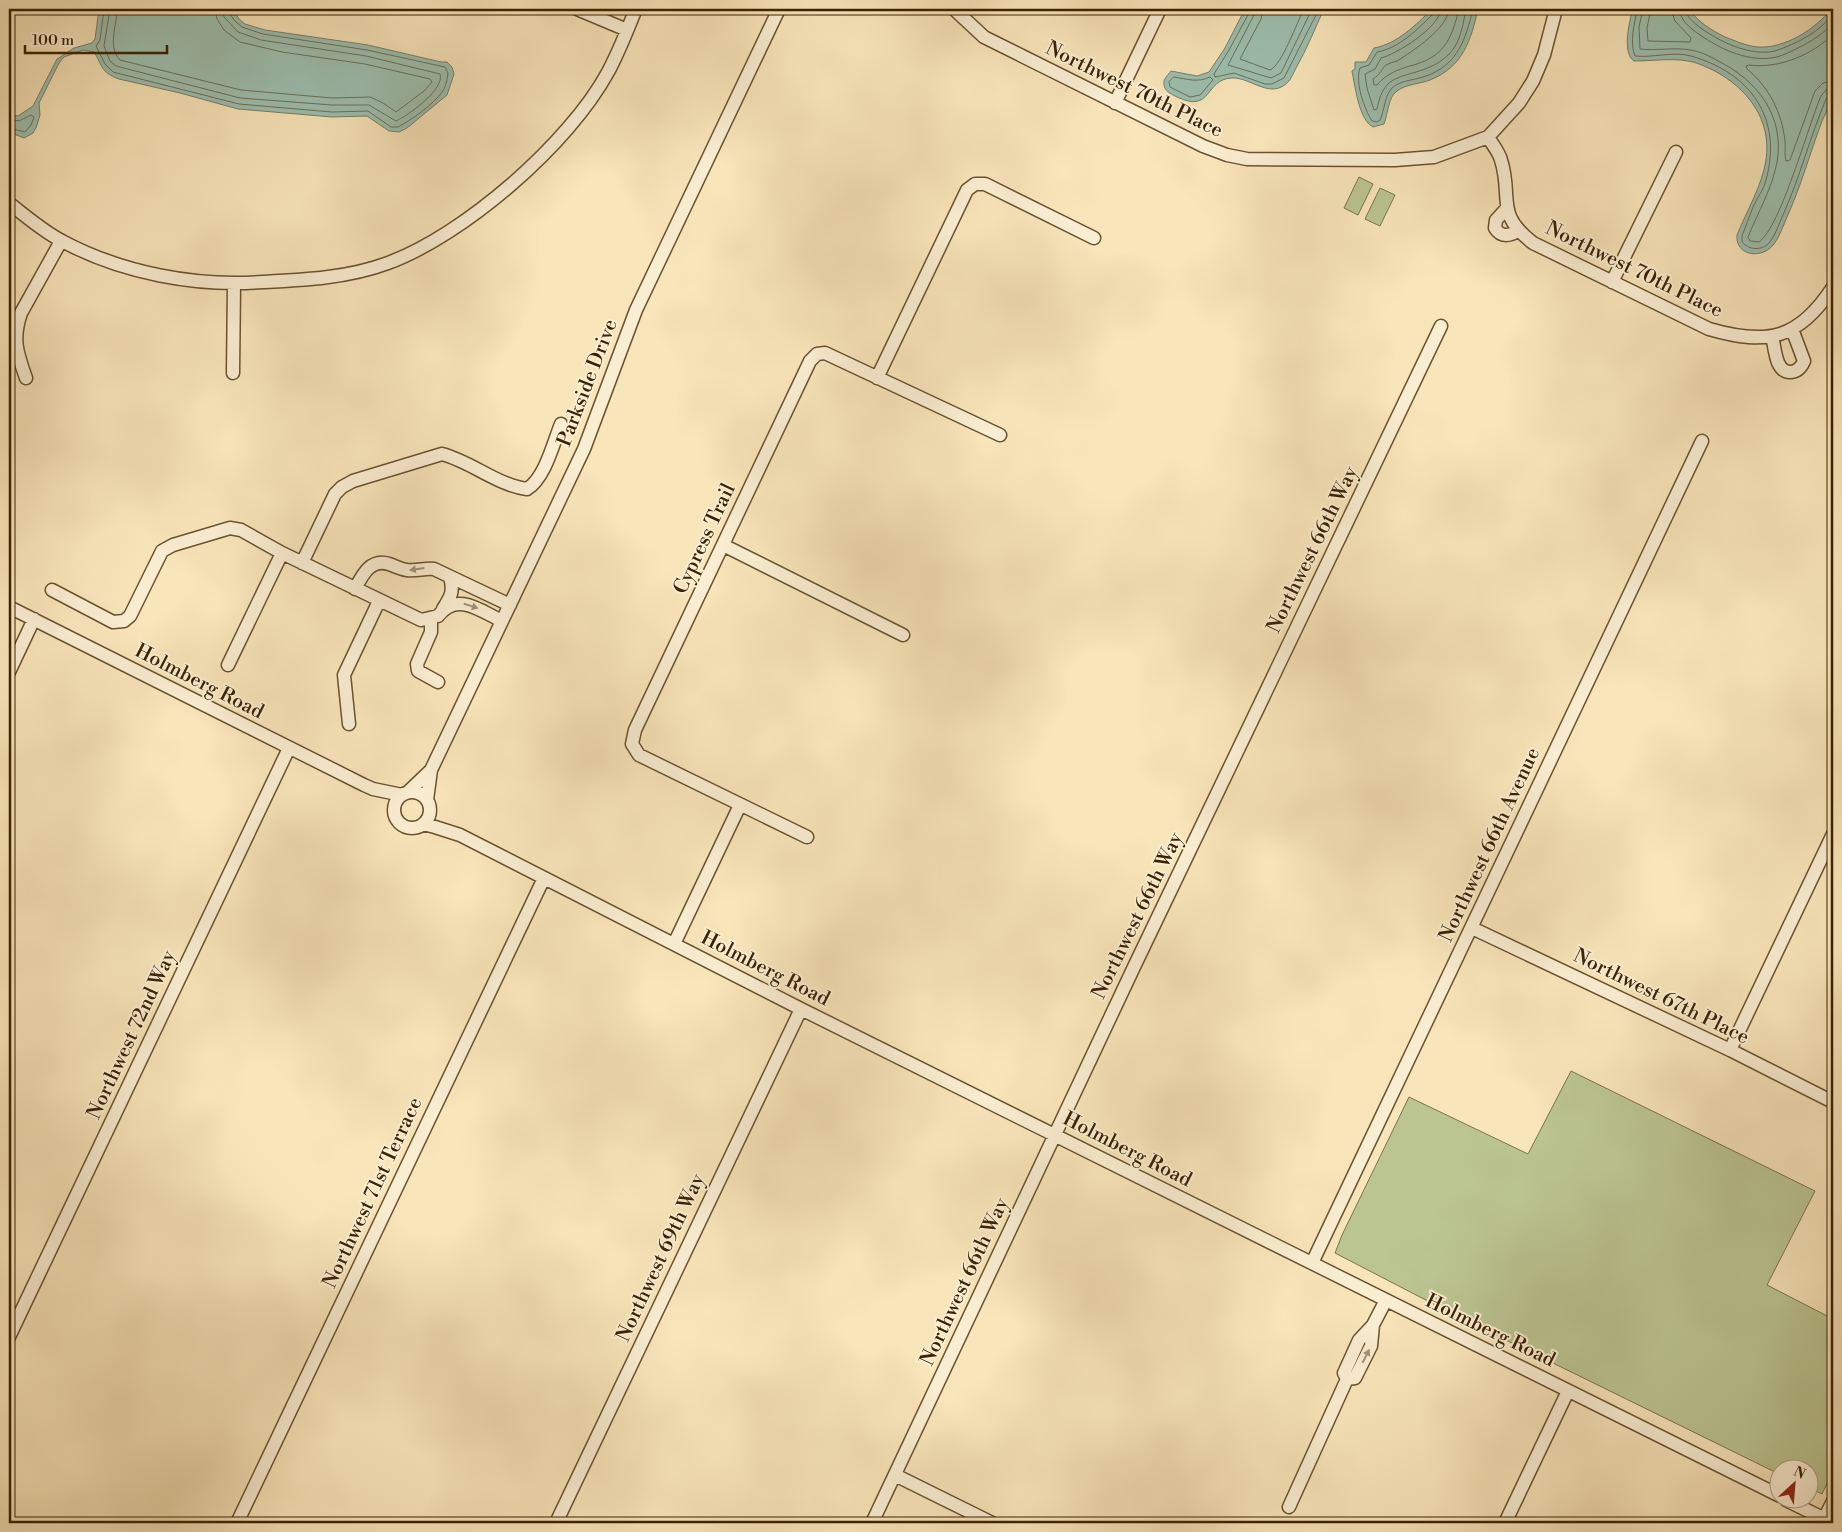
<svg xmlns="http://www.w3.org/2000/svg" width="1842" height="1532" font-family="'Libre Bodoni',serif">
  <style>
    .green { fill: #bbc591; stroke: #7a744a }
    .water { fill: #9dbfaf; stroke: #75806a }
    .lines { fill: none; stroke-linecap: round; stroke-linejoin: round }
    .shore { stroke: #6c7059; stroke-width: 1 }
    .minor-casing { stroke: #6a5330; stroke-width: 15 }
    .minor { stroke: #faeed2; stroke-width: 12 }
    .oneway { fill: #a49275 }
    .labels { text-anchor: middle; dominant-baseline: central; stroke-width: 4; stroke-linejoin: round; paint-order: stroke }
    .street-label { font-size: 20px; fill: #3a2203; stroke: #faeed2 }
  </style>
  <rect width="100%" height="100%" fill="#f8e5b9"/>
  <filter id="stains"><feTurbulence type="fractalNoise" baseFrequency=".004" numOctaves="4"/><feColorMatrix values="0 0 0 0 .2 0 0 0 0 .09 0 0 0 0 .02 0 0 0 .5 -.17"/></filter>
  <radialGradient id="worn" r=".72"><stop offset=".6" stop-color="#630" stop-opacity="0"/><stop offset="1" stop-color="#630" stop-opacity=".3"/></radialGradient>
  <!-- green -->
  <path class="green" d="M1359 177 1373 184 1358 215 1344 208Z
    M1380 188 1395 195 1380 226 1365 219Z
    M1571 1071 1815 1191 1767 1285 1833 1319V1471L1822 1494 1810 1488V1470H1780L1779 1474 1447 1311 1335 1253 1342 1235 1409 1097 1528 1154Z"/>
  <!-- water -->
  <path class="water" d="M99 9H233L239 19 245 24 265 30 368 45 441 62H447L452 67 454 74 447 95 407 128 399 132 389 131 367 116 332 117 238 109 180 93 119 79C100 72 103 66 94 52L83 50 64 57 59 63 39 103 40 115 36 128 33 133 24 138 9 132V114L18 116 33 106 57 59 74 48 92 43 95 39Z
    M1245 9H1324C1315 28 1307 49 1296 68 1294 72 1292 77 1289 81 1271 101 1251 77 1232 78 1204 79 1213 114 1177 97 1171 94 1164 91 1164 84 1163 79 1168 75 1171 71L1197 76 1209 72 1225 48Z
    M1432 9H1478C1471 40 1463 67 1430 80 1420 84 1406 84 1397 91 1388 97 1388 114 1384 124L1373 127C1359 120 1355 86 1352 71L1355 69V62H1366L1374 48C1397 44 1416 25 1432 9Z
    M1633 9H1689C1698 22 1711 30 1725 37 1736 41 1746 46 1758 47 1784 49 1816 29 1831 9H1833C1833 36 1835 65 1833 92 1833 102 1826 112 1822 121 1810 153 1801 186 1787 217 1783 226 1780 236 1774 244 1762 260 1735 256 1737 235 1747 210 1762 186 1766 160 1772 119 1747 88 1713 70 1706 67 1696 62 1688 61 1671 58 1652 61 1634 61 1622 53 1629 22 1633 9Z"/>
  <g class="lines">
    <!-- shore -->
    <path class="shore" d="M104 9 100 40 96 46 105 64 113 72 239 104 332 112 368 111 391 127H398C410 121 434 104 442 92 446 87 447 80 448 73L445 67 367 50 263 34 242 27 235 21 229 13 228 9
      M110 9 104 46 110 61 116 66 240 98 332 105H369L396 121C409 115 445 89 440 74L366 56 261 40 238 32 224 17 222 9
      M117 9C117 26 107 47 120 60L241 90 332 98 370 97 383 103 396 112 424 91 432 82 430 79 365 64 282 52 240 42 224 30 217 19 215 9
      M1249 9V13L1229 50 1214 74 1215 77 1234 73 1265 84H1272L1284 78 1319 9
      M1255 9 1254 15 1228 65 1271 78 1281 73 1312 9
      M1263 9 1261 19 1240 59 1270 70C1282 65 1297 22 1304 9
      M1435 9 1433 14C1417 30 1399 48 1377 52L1369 65 1360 68C1355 83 1364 108 1372 121L1377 122 1380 120C1385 110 1384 95 1393 87 1402 80 1416 80 1426 76 1458 65 1466 38 1473 9
      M1441 9C1440 27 1397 54 1381 58L1375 69 1365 74 1367 88 1374 110 1377 109C1379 100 1381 91 1388 84 1393 79 1402 76 1409 74 1428 69 1447 62 1457 43 1462 32 1464 20 1466 9
      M1449 9C1448 28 1413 51 1397 61 1394 62 1389 63 1386 65 1382 68 1380 75 1373 79L1374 85H1377C1386 74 1397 70 1410 66 1444 57 1451 41 1459 9
      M1637 9C1635 24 1629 41 1635 56 1653 58 1673 51 1691 56 1751 73 1783 119 1766 180 1764 189 1757 198 1753 207 1749 217 1746 226 1742 236V242C1749 250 1761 251 1769 243 1775 236 1779 224 1783 215 1800 177 1810 137 1826 99L1829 95H1833
      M1643 9 1639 27 1640 49C1656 51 1673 47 1690 50 1699 51 1710 56 1718 61 1757 80 1785 116 1777 162 1772 189 1758 212 1748 237L1750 241 1759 242C1781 226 1808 126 1821 96L1826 90 1833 89
      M1651 9 1647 28 1648 41 1690 42 1691 38 1675 21 1671 9
      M1679 9C1680 20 1691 29 1700 35 1722 50 1750 63 1777 57 1784 55 1792 51 1798 48 1812 41 1823 34 1833 23
      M1685 9C1686 18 1698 26 1705 31 1725 44 1751 56 1775 51 1782 49 1790 45 1797 42 1811 35 1823 27 1833 14
      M1833 34C1813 55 1778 69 1749 65L1746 66 1747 69C1769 87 1782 113 1785 141 1786 148 1784 155 1786 161L1790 160 1815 91 1823 83 1833 81
      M1174 77C1187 79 1197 83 1210 77L1213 80 1200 95 1190 97 1170 87 1169 82Z
      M9 119 19 121 31 115 34 117 31 125 25 132 9 128"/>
    <defs>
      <path id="minor" d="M577 9 627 30
        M954 9 984 37 1203 146 1227 155 1247 159 1395 160 1434 157 1488 137 1519 103 1533 81 1544 55 1556 9
        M1115 103 1160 9
        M1488 137C1492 144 1499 152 1501 160 1513 198 1494 213 1533 243L1709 329C1768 346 1799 339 1833 287
        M9 203C24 215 44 232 62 241 122 273 195 287 263 282 304 280 348 278 388 263 464 235 569 144 608 72 619 52 627 30 636 9
        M1507 208 1496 220 1495 228C1501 238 1510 236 1519 230
        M1612 282 1676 152
        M1772 336C1775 347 1775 372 1790 372 1797 372 1801 368 1804 361L1792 329
        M233 373 234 284
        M26 378C17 353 12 339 21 313L61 241
        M877 378 967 190 975 184H985L1094 238
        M723 545 903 635
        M302 563 335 494 342 487 353 481 442 454C472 462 497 485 527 489 545 478 553 444 561 424
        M355 589C362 576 370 558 389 564 395 566 400 569 407 570 417 571 425 568 434 569L510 605
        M52 590 113 622 124 621 130 616 162 551 173 545 230 528 241 530 282 553 421 620 438 616C457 591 481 611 502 621
        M9 607 364 785 373 789 402 795
        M443 609C451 596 454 592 450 577
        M431 619V632L417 664 418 671 438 682
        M228 665 282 553
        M9 672 34 619
        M349 724 344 675 379 601
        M394 810a18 18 0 1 1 36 0a18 18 0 1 1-36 0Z
        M408 792 431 770
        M427 800 431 770 584 449 636 310 779 9
        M423 824 435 827 460 835 801 1009 1780 1496
        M807 837 639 755 632 744 635 730 810 361 817 354 825 353 1000 435
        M1472 928 1730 1050 1833 1102
        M674 944 740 805
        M1730 1050 1833 834
        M1312 1263 1702 441
        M9 1337 289 748
        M1347 1379 1355 1378 1371 1346 1373 1325
        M895 1475 992 1523
        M1786 1500 1833 1523
        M1289 1507 1347 1379 1344 1373 1359 1340 1373 1325 1386 1300
        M237 1523 544 878
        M556 1523 801 1009
        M872 1523 1133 969 1441 326
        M1505 1523 1568 1391
        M1822 1523 1833 1501"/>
    </defs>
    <!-- minor casing -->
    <use href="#minor" class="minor-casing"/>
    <!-- minor -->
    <use href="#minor" class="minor"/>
  </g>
  <!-- one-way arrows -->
  <defs><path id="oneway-solid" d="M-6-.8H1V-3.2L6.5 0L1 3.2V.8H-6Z" transform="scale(1.25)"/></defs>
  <g class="oneway">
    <use href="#oneway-solid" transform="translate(417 569) rotate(172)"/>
    <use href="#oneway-solid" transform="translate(471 606) rotate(18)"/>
    <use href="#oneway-solid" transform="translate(1366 1356) rotate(-63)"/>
  </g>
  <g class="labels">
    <!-- street labels -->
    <g class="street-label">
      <text transform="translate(1134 90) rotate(26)">Northwest 70th Place</text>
      <text transform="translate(1634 270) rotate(26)">Northwest 70th Place</text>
      <text transform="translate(588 383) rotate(-69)">Parkside Drive</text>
      <text transform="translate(705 539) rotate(-65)">Cypress Trail</text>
      <text transform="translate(1313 550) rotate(-64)">Northwest 66th Way</text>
      <text transform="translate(199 682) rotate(27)">Holmberg Road</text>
      <text transform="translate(1490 845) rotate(-65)">Northwest 66th Avenue</text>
      <text transform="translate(1138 916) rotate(-64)">Northwest 66th Way</text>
      <text transform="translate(765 969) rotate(27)">Holmberg Road</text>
      <text transform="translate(1661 997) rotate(26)">Northwest 67th Place</text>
      <text transform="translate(132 1035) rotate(-65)">Northwest 72nd Way</text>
      <text transform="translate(1127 1150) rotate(27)">Holmberg Road</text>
      <text transform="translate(373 1193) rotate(-65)">Northwest 71st Terrace</text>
      <text transform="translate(661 1258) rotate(-65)">Northwest 69th Way</text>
      <text transform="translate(965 1282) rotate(-65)">Northwest 66th Way</text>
      <text transform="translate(1490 1331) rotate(26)">Holmberg Road</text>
    </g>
  </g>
  <!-- margin -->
  <rect width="1842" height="1532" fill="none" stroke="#f8e5b9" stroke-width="30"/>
  <rect x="10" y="10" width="1822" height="1512" fill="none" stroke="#3a2203" stroke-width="2.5"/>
  <rect x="15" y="15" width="1812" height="1502" fill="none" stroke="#3a2203"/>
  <!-- north arrow -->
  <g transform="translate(1794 1484) rotate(26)"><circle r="24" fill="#faeed2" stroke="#ad9c7f"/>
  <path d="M0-4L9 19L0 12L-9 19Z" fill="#8f2418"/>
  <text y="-8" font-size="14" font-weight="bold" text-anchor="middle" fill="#3a2203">N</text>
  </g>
  <!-- scale -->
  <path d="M25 45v8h142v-8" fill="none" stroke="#3a2203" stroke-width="2.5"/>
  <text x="32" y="45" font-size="15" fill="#3a2203" stroke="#faeed2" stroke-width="4" paint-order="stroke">100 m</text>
  <rect width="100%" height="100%" filter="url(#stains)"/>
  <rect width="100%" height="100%" fill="url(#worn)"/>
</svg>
